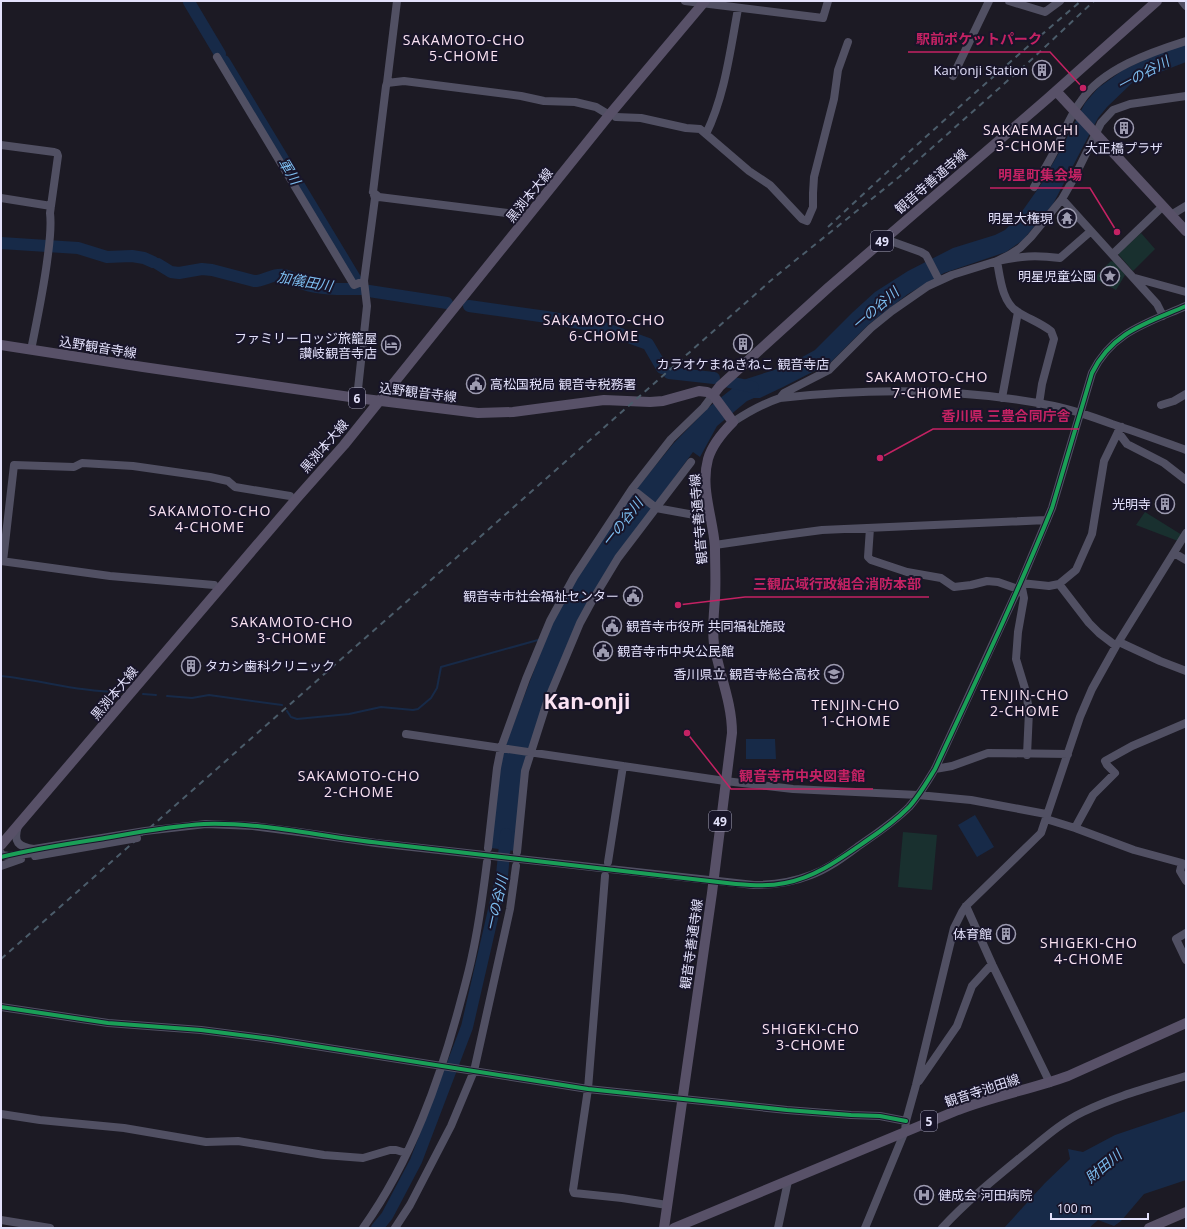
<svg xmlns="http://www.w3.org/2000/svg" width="1187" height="1229" font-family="'Open Sans','Noto Sans JP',sans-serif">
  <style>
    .green { fill: #19302f }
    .water { fill: #172a48 }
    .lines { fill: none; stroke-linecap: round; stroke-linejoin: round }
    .stream { stroke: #172a48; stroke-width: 2 }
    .river { stroke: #172a48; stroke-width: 12 }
    .minor { stroke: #515063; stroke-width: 8 }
    .major { stroke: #585168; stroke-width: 10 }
    .rail { stroke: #4b5c6a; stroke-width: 2; stroke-dasharray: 6 5; stroke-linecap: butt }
    .minor-bridge { stroke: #515063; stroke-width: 8 }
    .cycleway-casing { stroke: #181529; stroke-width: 6 }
    .cycleway { stroke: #1a9f57; stroke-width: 4 }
    .labels { text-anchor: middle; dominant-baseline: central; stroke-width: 4; stroke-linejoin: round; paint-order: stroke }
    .shield { fill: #181529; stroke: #a6a4bc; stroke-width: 1 }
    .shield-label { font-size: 12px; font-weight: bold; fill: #e3e1fb }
    .poi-label { font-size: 13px; fill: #e3e1fb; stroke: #181529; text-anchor: end }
    .street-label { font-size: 13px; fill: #e3e1fb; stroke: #181529 }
    .neighbourhood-label { font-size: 14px; letter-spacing: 1px; fill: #fbe3f3; stroke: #181529 }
    .water-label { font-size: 14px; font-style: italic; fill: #7cbcee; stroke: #181529 }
    .town-label { font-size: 21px; font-weight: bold; fill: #fbe3f3; stroke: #181529 }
    .leader { fill: none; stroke: #c42263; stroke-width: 1.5 }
    .callout-dot { fill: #c42263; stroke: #181529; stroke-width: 1.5 }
    .callout-label { font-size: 14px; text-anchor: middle; font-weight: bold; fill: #c42263; stroke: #181529; stroke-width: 4; stroke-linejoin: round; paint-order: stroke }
  </style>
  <rect width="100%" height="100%" fill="#1c1a24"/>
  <!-- green -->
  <path class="green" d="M1141 233 1155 249 1133 271 1119 255V253Z
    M1111 261 1114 262 1125 275 1116 290 1094 278Z
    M1145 512 1182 535 1178 541 1136 525Z
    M903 832 937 835 932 890 898 887Z"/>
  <!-- water -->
  <path class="water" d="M1186 43V62L1132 83 1107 107 1098 118 1053 204 1023 240 1006 252 944 273 908 294 868 325 830 363 783 387 760 398H754L747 401 717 426 700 457 693 452 617 556 580 617 531 744 515 851 491 848 501 763 507 741 556 613 595 548 638 487 673 444 709 407 743 380 774 370 795 361 815 350 853 312 875 292 908 271 953 248 995 235 1005 230 1018 217 1040 186 1061 149 1085 103 1098 88 1123 70 1146 59Z
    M746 739H775L776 759H746Z
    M975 815 994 847 977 857 958 825Z
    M1186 1111V1180L1144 1194 1121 1221 1114 1226 1098 1220 1089 1228H1004L1045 1183 1070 1159 1068 1149 1083 1152 1115 1135Z"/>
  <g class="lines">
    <!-- stream -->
    <path class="stream" d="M1 676C41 680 80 692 120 692
      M143 694 156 695
      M167 696 192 698 209 695 282 705
      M287 711 291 717 297 719 349 714 381 707 413 710 418 709 431 698 437 688 441 667 538 640"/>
    <!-- river -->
    <path class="river" d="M189 2 220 54
      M224 61 356 280
      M1 243 78 248 107 257 132 256 144 258 153 262
      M158 264 171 272 179 273 202 269 212 270 254 281C265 281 273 273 284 275 291 276 298 282 304 284 322 290 342 289 361 289
      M369 291 447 303
      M469 306 547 317 601 327 648 344 662 368
      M669 373 714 378
      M729 382 753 387
      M377 1228 387 1216 416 1161 467 1027 502 875 506 834"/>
    <!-- minor -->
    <path class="minor" d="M685 1 823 18 828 1
      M1009 1 1045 12 1060 1
      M1182 1 1186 6
      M217 57 354 285 364 281
      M953 76 989 1
      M387 83 404 81 521 96 544 101 575 102 596 107 606 113
      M616 117 641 118 686 128 700 129 749 171 770 185 802 219 807 221 813 207V193L814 177 834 99 838 70 848 42
      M706 134C725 95 730 51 738 9
      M1 145 54 152 57 153 58 156 50 213C52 229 49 246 47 262 43 292 37 320 31 350
      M1034 187C1042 173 1051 159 1058 144 1065 130 1071 114 1081 101 1102 69 1151 52 1186 41
      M373 192 379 197 523 215
      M1 198 51 206
      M1062 199 1157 304 1163 316
      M1171 215 1186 206
      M885 239 921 252 926 255 939 280
      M1113 254 1163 206
      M1135 278 1186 292
      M357 398 367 306 364 281 375 198 373 192 386 86 387 83 397 1
      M780 398 784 393 829 370 871 328 892 311 928 286 952 275 997 261 1009 255 1020 248 1031 237 1062 199 1074 178 1101 123 1113 110 1130 104 1186 96
      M1002 398 1018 312
      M1039 404 1042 384 1054 339 1051 331C1041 323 1029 319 1018 312 1002 303 1000 277 997 261 1021 256 1035 255 1060 258L1091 231
      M1161 405 1174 401 1186 394
      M733 422C748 412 762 404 780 398 871 388 964 388 1054 406 1074 410 1093 417 1112 424 1137 432 1161 441 1186 450
      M1118 432 1127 444 1164 463 1186 480
      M632 489 656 508 691 462
      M870 528 868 557 871 560 907 572 941 578 954 587 971 585 987 581 998 582 1018 589
      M715 545 777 536 822 530 1047 520
      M1174 553 1186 560
      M1 561 110 576 214 585
      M3 561 14 465 74 467 82 463 133 466 210 477 228 481 235 487 290 496
      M1059 584 1089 623 1099 633 1116 646
      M1119 642 1160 661 1186 671
      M406 734 623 766 608 862
      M1027 755 1029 711 1026 692 1016 659 1018 632 1024 598 1021 583 1049 586 1059 584 1076 570 1092 534 1104 461 1118 432 1122 427
      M623 766 725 781 793 789 918 795 971 800 1046 814
      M935 769 952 766 988 753 1068 754
      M1046 819 1075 828 1134 850 1182 863 1180 871 1186 881
      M18 826C13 842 18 847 34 849
      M1075 828 1093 795 1115 773 1107 765 1105 761 1132 746 1186 723
      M299 832 376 843 754 885C774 885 793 882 811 875 828 869 842 858 856 848 874 835 893 823 909 807 919 796 927 782 935 769L1018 589 1052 508 1092 373C1112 332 1147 323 1186 306
      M488 848 497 768 501 748 526 679 550 621 574 577 632 489 671 439 704 407 713 395
      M517 852 525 771 547 702 580 623 592 601 618 558 656 508 711 518
      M1 853 2 855 9 856 34 853
      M1 866 21 859
      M605 876 588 1089 573 1190 574 1193 622 1198 667 1205
      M966 906 992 964 1050 1083
      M1186 933 1176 939 1186 960
      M1 1007 108 1023 201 1030 271 1039 588 1089 787 1110 851 1115 880 1116 906 1121
      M919 1081 957 1026 972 986 992 964
      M1 1114 40 1120 124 1128 206 1142 238 1141 324 1155 363 1158 390 1150H396L406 1153
      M1 1220 50 1228
      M363 1228C411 1161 440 1080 461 1000 465 985 469 971 472 956 479 925 483 894 487 862
      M395 1228 410 1205 451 1126 474 1071 510 909 516 866
      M778 1228 788 1181
      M865 1228 905 1131 906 1121 916 1085 954 928 962 912 966 906 1041 833 1080 717 1092 689 1116 646 1186 533
      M942 1228C967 1201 993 1180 1021 1157 1041 1141 1060 1123 1083 1112 1116 1096 1151 1087 1186 1076"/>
    <!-- major -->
    <path class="major" d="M1056 91 1186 231
      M1 345 143 367 357 398 478 413 513 412 604 400 650 402 663 401 699 391 707 392 713 395 733 422C722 433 712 445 708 459 700 488 713 518 715 547 715 564 716 581 715 598 714 613 712 629 714 644 719 674 732 702 732 733L712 893 664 1228
      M713 395 720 386 829 287 1047 99 1157 1
      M1 845 297 498 344 445 610 114 705 1
      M674 1228 958 1110C994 1096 1032 1089 1068 1076L1186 1023
      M1149 1228 1186 1212"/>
    <!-- rail -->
    <path class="rail" d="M828 227C910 150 995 74 1081 1
      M1 959 776 276 899 177 1031 60 1094 1"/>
    <!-- minor-bridge -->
    <path class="minor-bridge" d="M34 849 145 831 206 824 253 826 299 832
      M35 856 137 838"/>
    <defs>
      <path id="cycleway" d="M1 857C33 849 66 844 99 839 134 833 169 826 204 824 263 822 321 837 380 843 495 857 611 869 727 883 746 885 766 887 785 883 816 877 840 859 866 841 881 831 896 820 909 807 919 796 927 782 935 769 975 683 1016 597 1052 508L1092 373C1112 332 1147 323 1186 306
        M1 1007 108 1023 201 1030 271 1039 588 1089 787 1110 851 1115 880 1116 906 1121"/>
    </defs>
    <!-- cycleway casing -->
    <use href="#cycleway" class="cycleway-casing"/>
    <!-- cycleway -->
    <use href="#cycleway" class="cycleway"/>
  </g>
  <!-- icons -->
  <defs>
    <symbol id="building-ring" viewBox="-11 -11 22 22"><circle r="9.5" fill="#181529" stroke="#9d9bb0" stroke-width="1.5"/><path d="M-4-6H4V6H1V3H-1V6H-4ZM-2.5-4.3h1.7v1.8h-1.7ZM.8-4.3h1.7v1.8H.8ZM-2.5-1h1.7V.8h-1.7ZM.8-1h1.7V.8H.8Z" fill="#9d9bb0"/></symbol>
    <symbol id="temple-ring" viewBox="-11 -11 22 22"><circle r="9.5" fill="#181529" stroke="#9d9bb0" stroke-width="1.5"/><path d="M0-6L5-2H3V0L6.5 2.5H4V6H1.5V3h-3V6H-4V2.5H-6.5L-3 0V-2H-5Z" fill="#9d9bb0"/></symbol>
    <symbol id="sight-ring" viewBox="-11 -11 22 22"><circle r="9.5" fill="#181529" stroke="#9d9bb0" stroke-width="1.5"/><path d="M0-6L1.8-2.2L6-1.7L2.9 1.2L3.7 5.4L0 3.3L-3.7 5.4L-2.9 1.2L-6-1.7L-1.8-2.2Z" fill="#9d9bb0"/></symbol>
    <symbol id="hotel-ring" viewBox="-11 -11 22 22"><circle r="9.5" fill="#181529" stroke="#9d9bb0" stroke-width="1.5"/><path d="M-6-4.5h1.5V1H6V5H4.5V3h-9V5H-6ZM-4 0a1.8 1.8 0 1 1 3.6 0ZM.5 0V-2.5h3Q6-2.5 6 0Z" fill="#9d9bb0"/></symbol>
    <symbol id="civic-ring" viewBox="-11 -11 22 22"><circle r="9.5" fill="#181529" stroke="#9d9bb0" stroke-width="1.5"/><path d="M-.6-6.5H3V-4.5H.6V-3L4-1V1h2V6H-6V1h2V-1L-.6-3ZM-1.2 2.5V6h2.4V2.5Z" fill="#9d9bb0"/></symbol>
    <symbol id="school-ring" viewBox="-11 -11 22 22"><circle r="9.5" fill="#181529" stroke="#9d9bb0" stroke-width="1.5"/><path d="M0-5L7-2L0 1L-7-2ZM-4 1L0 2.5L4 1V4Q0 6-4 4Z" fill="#9d9bb0"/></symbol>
    <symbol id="hospital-ring" viewBox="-11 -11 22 22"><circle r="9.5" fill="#181529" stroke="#9d9bb0" stroke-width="1.5"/><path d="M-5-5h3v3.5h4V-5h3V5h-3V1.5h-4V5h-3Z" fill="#9d9bb0"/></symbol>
  </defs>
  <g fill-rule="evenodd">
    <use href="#building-ring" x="1031" y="59" width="22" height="22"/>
    <use href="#building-ring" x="1113" y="117" width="22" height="22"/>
    <use href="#temple-ring" x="1056" y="207" width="22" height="22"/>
    <use href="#sight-ring" x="1099" y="265" width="22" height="22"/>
    <use href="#building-ring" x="732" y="333" width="22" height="22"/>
    <use href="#hotel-ring" x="380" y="334" width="22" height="22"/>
    <use href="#civic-ring" x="465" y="373" width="22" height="22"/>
    <use href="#building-ring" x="1154" y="493" width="22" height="22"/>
    <use href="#civic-ring" x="622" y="585" width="22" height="22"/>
    <use href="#civic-ring" x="601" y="615" width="22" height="22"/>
    <use href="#civic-ring" x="592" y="640" width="22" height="22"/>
    <use href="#building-ring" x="180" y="655" width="22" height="22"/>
    <use href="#school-ring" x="823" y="663" width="22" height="22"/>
    <use href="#building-ring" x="995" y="923" width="22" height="22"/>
    <use href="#hospital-ring" x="913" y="1184" width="22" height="22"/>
  </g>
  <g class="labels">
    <!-- shield labels -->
    <g class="shield">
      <rect x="871" y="231" width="22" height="20" rx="3"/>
      <rect x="349" y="388" width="16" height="20" rx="3"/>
      <rect x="709" y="811" width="22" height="20" rx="3"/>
      <rect x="921" y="1111" width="16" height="20" rx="3"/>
    </g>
    <g class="shield-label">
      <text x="882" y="241">49</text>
      <text x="357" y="398">6</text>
      <text x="720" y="821">49</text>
      <text x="929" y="1121">5</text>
    </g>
    <!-- poi labels -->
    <g class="poi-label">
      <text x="1028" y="70">Kan'onji Station</text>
      <text x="1124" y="148" text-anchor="middle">大正橋プラザ</text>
      <text x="1053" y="218">明星大権現</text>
      <text x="1096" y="276">明星児童公園</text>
      <text x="377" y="338">ファミリーロッジ旅籠屋<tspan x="377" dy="15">讃岐観音寺店</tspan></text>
      <text x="743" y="364" text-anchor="middle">カラオケまねきねこ 観音寺店</text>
      <text x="490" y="384" text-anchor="start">高松国税局 観音寺税務署</text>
      <text x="1151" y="504">光明寺</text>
      <text x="619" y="596">観音寺市社会福祉センター</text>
      <text x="626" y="626" text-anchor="start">観音寺市役所 共同福祉施設</text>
      <text x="617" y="651" text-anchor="start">観音寺市中央公民館</text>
      <text x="205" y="666" text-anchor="start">タカシ歯科クリニック</text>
      <text x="820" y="674">香川県立 観音寺総合高校</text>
      <text x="992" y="934">体育館</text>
      <text x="938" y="1195" text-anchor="start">健成会 河田病院</text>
    </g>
    <!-- street labels -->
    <g class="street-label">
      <text transform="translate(931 181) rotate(-41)">観音寺善通寺線</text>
      <text transform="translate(529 195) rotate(-51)">黒渕本大線</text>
      <text transform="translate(98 347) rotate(9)">込野観音寺線</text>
      <text transform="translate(418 392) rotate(7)">込野観音寺線</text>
      <text transform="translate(324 446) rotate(-49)">黒渕本大線</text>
      <text transform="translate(698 519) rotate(-95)">観音寺善通寺線</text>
      <text transform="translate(114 693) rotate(-50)">黒渕本大線</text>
      <text transform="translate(691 944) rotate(-82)">観音寺善通寺線</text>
      <text transform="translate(982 1090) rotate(-18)">観音寺池田線</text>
    </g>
    <!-- neighbourhood labels -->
    <g class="neighbourhood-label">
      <text x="464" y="39">SAKAMOTO-CHO<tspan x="464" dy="16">5-CHOME</tspan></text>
      <text x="1031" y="129">SAKAEMACHI<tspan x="1031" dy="16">3-CHOME</tspan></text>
      <text x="604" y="319">SAKAMOTO-CHO<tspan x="604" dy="16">6-CHOME</tspan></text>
      <text x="927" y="376">SAKAMOTO-CHO<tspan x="927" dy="16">7-CHOME</tspan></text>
      <text x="210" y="510">SAKAMOTO-CHO<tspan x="210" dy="16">4-CHOME</tspan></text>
      <text x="292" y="621">SAKAMOTO-CHO<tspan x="292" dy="16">3-CHOME</tspan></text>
      <text x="1025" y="694">TENJIN-CHO<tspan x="1025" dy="16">2-CHOME</tspan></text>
      <text x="856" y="704">TENJIN-CHO<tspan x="856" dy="16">1-CHOME</tspan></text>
      <text x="359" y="775">SAKAMOTO-CHO<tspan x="359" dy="16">2-CHOME</tspan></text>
      <text x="1089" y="942">SHIGEKI-CHO<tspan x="1089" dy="16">4-CHOME</tspan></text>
      <text x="811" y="1028">SHIGEKI-CHO<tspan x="811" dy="16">3-CHOME</tspan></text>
    </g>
    <!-- water labels -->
    <g class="water-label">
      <text transform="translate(1143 73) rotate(-28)">一の谷川</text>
      <text transform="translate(290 171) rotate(59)">軍川</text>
      <text transform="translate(305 281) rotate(10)">加儀田川</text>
      <text transform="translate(875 308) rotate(-41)">一の谷川</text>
      <text transform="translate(622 522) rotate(-52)">一の谷川</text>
      <text transform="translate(496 903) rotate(-77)">一の谷川</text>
      <text transform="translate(1103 1166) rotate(-40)">財田川</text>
    </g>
    <!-- town labels -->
    <g class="town-label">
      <text x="587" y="701">Kan-onji</text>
    </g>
  </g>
  <!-- callouts -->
  <path class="leader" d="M1083 88L1050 52H908M1117 232L1090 188H990M880 458L933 429H1079M678 605L745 597H929M687 733L731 789H873"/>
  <g class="callout-dot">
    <circle cx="1083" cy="88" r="4"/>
    <circle cx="1117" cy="232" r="4"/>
    <circle cx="880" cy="458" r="4"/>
    <circle cx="678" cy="605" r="4"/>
    <circle cx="687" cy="733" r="4"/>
  </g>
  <g class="callout-label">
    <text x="979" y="44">駅前ポケットパーク</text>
    <text x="1040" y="180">明星町集会場</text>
    <text x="1006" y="421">香川県 三豊合同庁舎</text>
    <text x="837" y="589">三観広域行政組合消防本部</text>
    <text x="802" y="781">観音寺市中央図書館</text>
  </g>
  <!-- border -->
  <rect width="1187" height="1229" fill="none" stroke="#e3e1fb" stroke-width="4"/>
  <!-- scale -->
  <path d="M1051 1213v6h97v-6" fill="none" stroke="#e3e1fb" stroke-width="2"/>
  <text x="1057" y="1213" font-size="12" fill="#e3e1fb" stroke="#181529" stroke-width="3" paint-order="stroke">100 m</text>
</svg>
